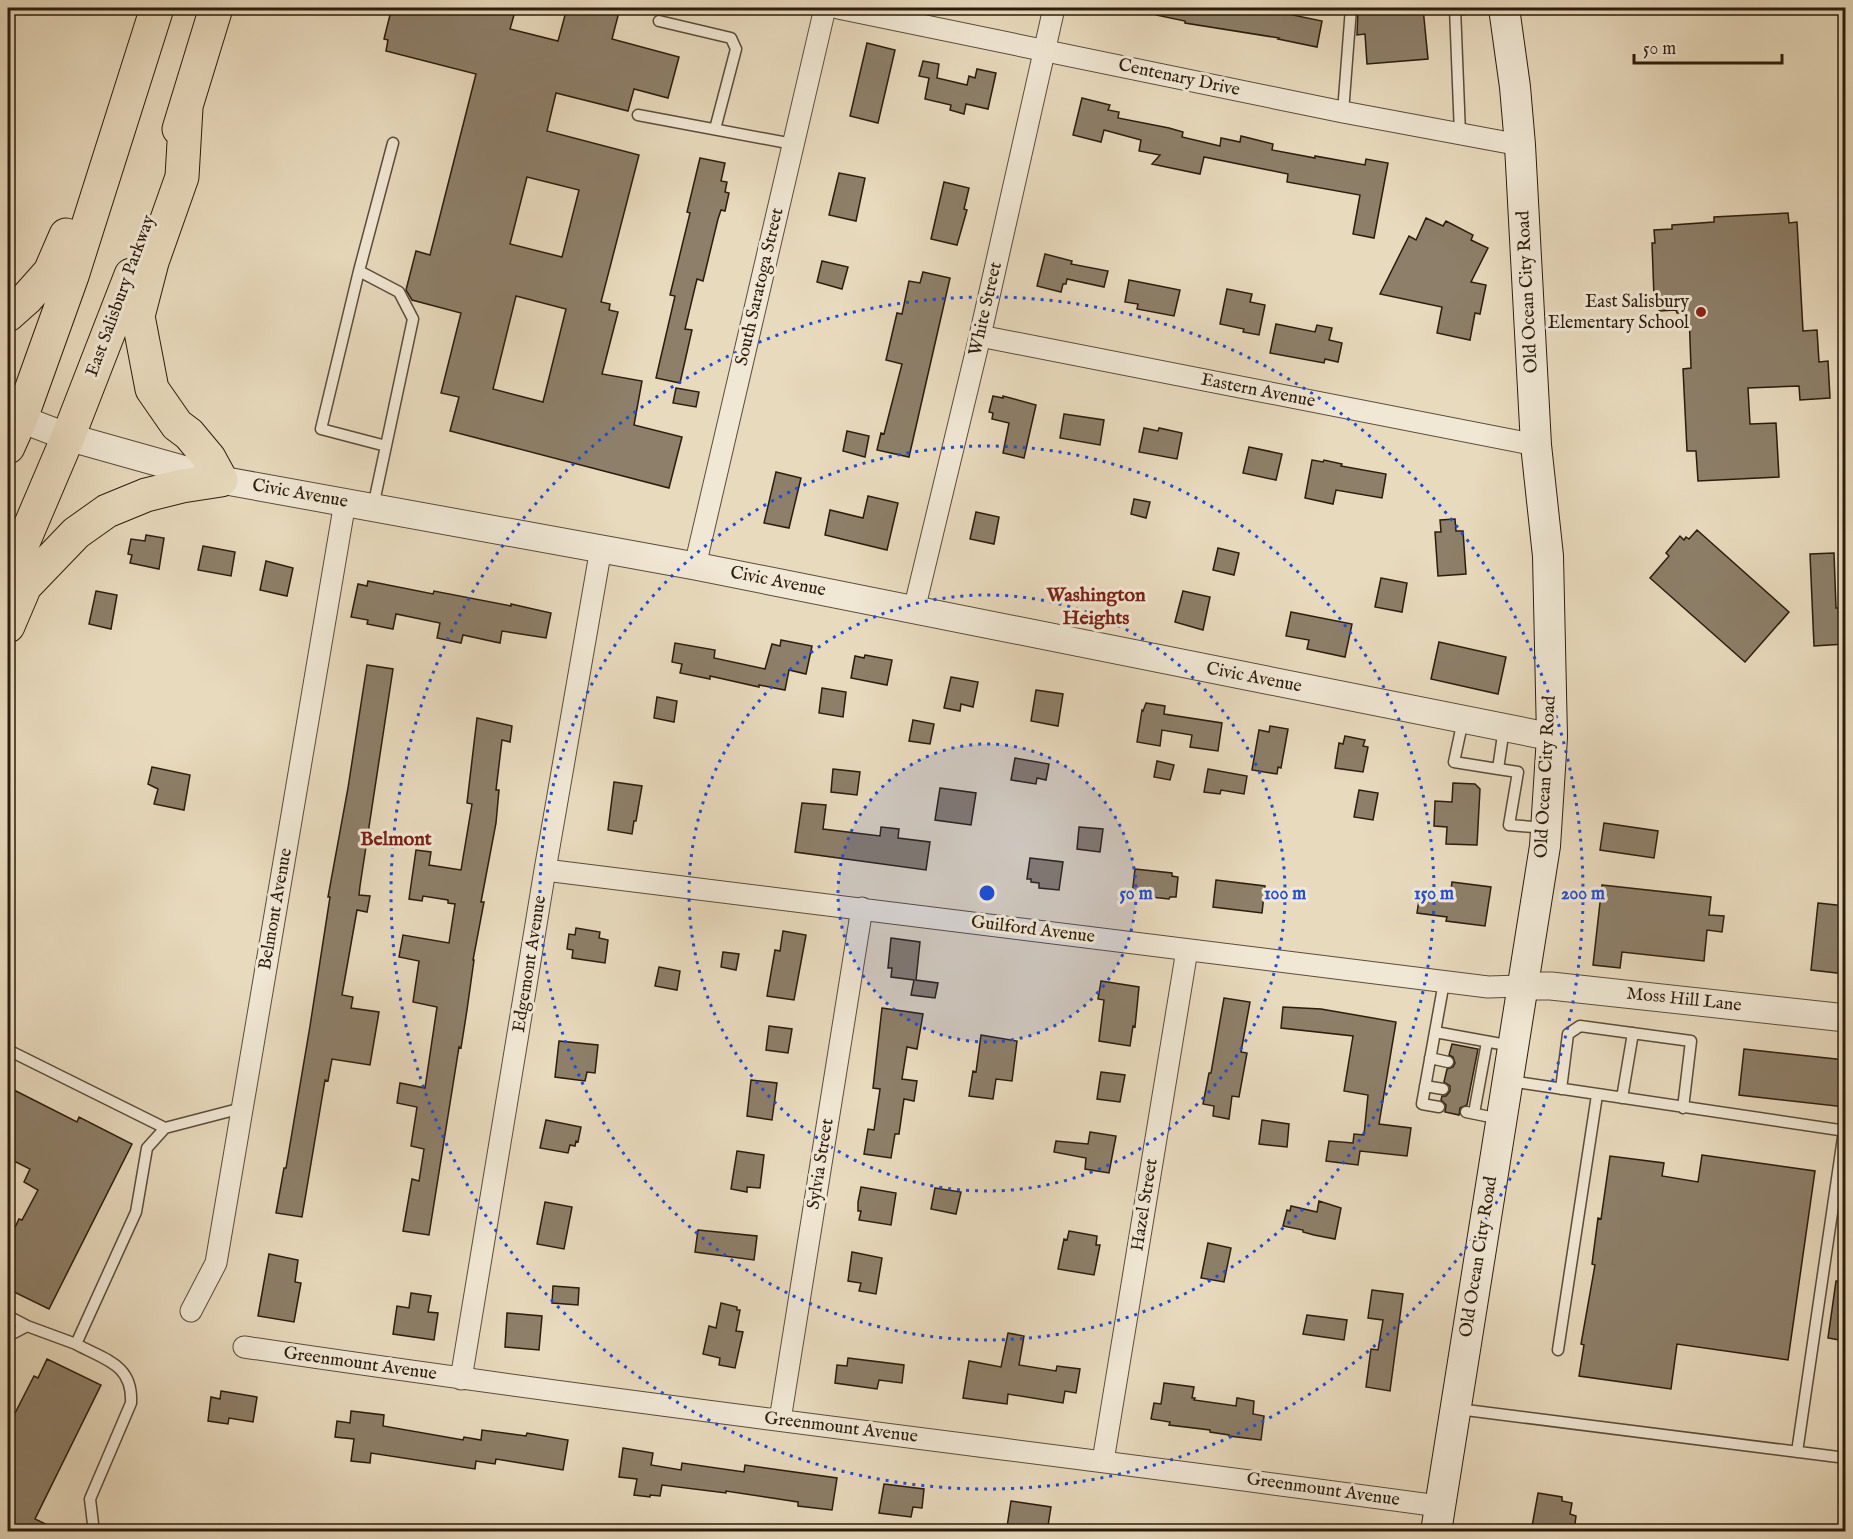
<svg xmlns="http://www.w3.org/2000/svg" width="1853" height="1539" font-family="'IM FELL English',serif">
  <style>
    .building { fill: #8d7f69; stroke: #2b1c0d; stroke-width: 1.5; fill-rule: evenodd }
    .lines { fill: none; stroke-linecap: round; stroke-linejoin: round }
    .service-casing { stroke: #5a4c39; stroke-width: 13 }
    .minor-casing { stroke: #5a4c39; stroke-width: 23 }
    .tertiary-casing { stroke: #5a4c39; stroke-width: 29 }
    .secondary-casing { stroke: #2b1c0d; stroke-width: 32 }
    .primary-casing { stroke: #2b1c0d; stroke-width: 35 }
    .service { stroke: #f0e7d4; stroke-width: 10 }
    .minor { stroke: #f0e7d4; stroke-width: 21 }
    .tertiary { stroke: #f0e7d4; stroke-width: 27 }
    .secondary { stroke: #f0e7d4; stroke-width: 30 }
    .primary { stroke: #e8dabd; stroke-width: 33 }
    .ring { fill: none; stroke: #1d4ed8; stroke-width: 3; stroke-dasharray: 3 6 }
    .poi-dot { fill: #8f2418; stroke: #f0e7d4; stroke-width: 2 }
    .labels { text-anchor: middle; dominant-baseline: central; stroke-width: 6; stroke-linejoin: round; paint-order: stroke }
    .street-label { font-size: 18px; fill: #2b1c0d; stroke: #f0e7d4 }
    .poi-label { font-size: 18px; fill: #2b1c0d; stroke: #f0e7d4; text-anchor: end }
    .neighbourhood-label { font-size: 20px; font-weight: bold; fill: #7a1f14; stroke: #f0e7d4 }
    .centre { fill: #1d4ed8; stroke: #f0e7d4; stroke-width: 3 }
    .ring-label { font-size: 18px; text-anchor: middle; font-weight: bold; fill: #1d4ed8; stroke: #f0e7d4; stroke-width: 6; stroke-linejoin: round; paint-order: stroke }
  </style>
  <rect width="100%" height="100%" fill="#e8dabd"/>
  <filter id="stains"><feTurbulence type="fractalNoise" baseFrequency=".00333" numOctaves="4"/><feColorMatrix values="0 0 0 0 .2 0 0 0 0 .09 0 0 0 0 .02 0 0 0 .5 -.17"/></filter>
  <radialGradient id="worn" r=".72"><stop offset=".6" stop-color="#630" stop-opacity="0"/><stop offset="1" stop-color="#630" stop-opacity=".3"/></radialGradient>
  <!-- building -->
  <path class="building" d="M396 8H434L461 14 463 8H516L510 29 558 41 567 8H620L612 39 679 57 668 98 634 89 628 111 556 93 547 131 639 155 601 302 610 304 609 310 618 312 602 374 642 381 634 425 682 437 669 488 450 431 459 397 441 393 461 313 412 300 406 290 416 251 430 255 476 74 386 51 388 40 384 39 391 11 395 12ZM527 177 579 190 562 257 510 244ZM516 296 566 309 543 402 493 389Z
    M1157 8H1270L1269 10 1322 21 1317 47 1278 39 1279 38 1185 23V21L1156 15Z
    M1377 8H1423L1428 59 1367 64 1365 34 1357 35 1358 9Z
    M867 43 895 50 878 123 850 116Z
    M923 61 939 64 937 78 967 85 969 76 975 78 977 69 996 73 988 109 966 104 964 114 950 110 951 105 925 99 929 78 919 76Z
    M1082 98 1110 105 1108 110 1119 112 1118 118 1169 128 1183 132 1182 137 1220 146 1221 138 1240 142 1241 136 1273 144 1272 150 1315 158V156L1365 165 1366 159 1388 163 1374 238 1353 234 1360 195 1287 182 1288 174 1204 157 1200 174 1152 164 1160 155 1139 151 1141 140 1104 130 1101 142 1073 135Z
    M700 158 725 163 721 181 727 182 725 192 729 193 725 211 721 210 718 219 703 281 697 279 685 329 692 330 680 383 656 378 675 296 670 295 690 213 687 212Z
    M839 173 865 178 856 221 829 215Z
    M944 182 969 188 964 209 967 210 957 245 931 239Z
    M1788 213 1789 223 1797 222 1803 331 1817 330 1819 362 1828 361 1830 398 1800 400 1799 386 1748 388 1750 424 1776 423 1779 477 1698 481 1696 451H1687L1683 369 1691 368 1689 313H1677L1676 310 1659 311V297H1654L1652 243H1655L1654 230 1672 229V225L1714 222V217Z
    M1426 218 1443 226 1446 221 1473 235 1471 240 1488 248 1471 282 1486 285 1480 314 1475 313 1470 340 1437 333 1442 307 1380 294 1409 236 1416 240Z
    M1045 254 1072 261 1071 264 1108 271 1104 287 1067 279 1066 284H1063L1061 292 1037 286Z
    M822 261 848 267 842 289 817 282Z
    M923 272 950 278 909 457 877 450 881 433 884 434 902 364 886 360 897 313 902 314 909 281 920 283Z
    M1129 280 1180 290 1174 316 1137 309 1138 304 1125 302Z
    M1227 289 1252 294 1250 302 1265 305 1259 335 1243 332 1244 329 1220 324Z
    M1276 324 1315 332 1317 325 1332 328 1329 340 1342 343 1338 362 1325 359 1324 363 1270 353Z
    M676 388 699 392 696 407 673 403Z
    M993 396 1003 398V396L1036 405 1024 458 1003 453 1009 423 992 419 993 413 989 412Z
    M1064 414 1104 420 1100 445 1060 438Z
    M1144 428 1158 431 1159 428 1182 433 1177 459 1139 452Z
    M847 431 869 436 865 457 843 451Z
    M1249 447 1282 454 1276 480 1243 473Z
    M1312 460 1323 462 1324 460 1342 464 1341 466 1386 474 1382 498 1336 490 1333 504 1305 498Z
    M776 472 801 478 789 528 764 523Z
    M868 496 898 503 887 550 825 535 830 510 863 518Z
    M1134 499 1150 502 1146 518 1131 514Z
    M976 512 999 517 994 544 970 539Z
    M1455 519 1456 531H1463L1466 574 1438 576 1435 532H1441L1440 520Z
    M1697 530 1789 612 1745 662 1650 578 1669 556 1666 553 1680 536 1684 540 1686 537 1689 539Z
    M146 535 164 538 159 569 130 563 132 555 128 554 131 539 145 541Z
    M203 546 235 552 231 576 198 570Z
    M1218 548 1239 553 1234 575 1213 570Z
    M1834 553 1836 608H1845V644L1814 646 1810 554Z
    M266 561 293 568 287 596 260 590Z
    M1381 578 1407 583 1402 612 1375 607Z
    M368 581 433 594 434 591 511 606V604L551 613 546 638 502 631 500 643 463 635 461 643 437 638 440 623 396 614 393 629 367 624 368 620 351 617 358 584 367 586Z
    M96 591 117 595 111 629 89 624Z
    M1183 591 1210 597 1203 630 1175 622Z
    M1291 612 1352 624 1345 657 1307 649 1309 640 1286 636Z
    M781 640 812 646 806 674 789 670 785 690 759 685V687L710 676V679L680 673 682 664 672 662 675 643 715 650 714 658 765 669 772 644 780 646Z
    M1439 642 1506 657 1498 694 1431 679Z
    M865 655 892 660 887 685 851 678 855 656 864 658Z
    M367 665 393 669 360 886 359 895 370 896 367 912 357 910 342 995 353 997 351 1008 379 1012 370 1065 332 1059 328 1081 325 1080 302 1217 276 1213 284 1168H286L310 1026 330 897H328L348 788Z
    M951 677 978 682 973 707 961 704 960 711 944 708Z
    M822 688 846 692 843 717 819 713Z
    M1036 690 1063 694 1058 726 1031 721Z
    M657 697 677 701 674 722 654 718Z
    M1146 703 1165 706 1164 714 1222 723 1218 751 1190 747 1192 735 1162 730 1160 746 1137 742 1142 710 1143 711Z
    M477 718 512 726 510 742 502 740 496 790H499L496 823 481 902H484L473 960H474L467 1010 461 1048 459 1047 429 1235 403 1231 412 1179 419 1181 424 1149 411 1146 417 1107 397 1103 400 1083 425 1088 437 1007 413 1002 419 961 399 957 403 935 449 943 455 904 448 903V900L423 896 422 901 409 899 416 850 431 852 429 865 461 870 472 804 467 803Z
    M913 720 934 724 930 744 909 741Z
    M1270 726 1288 729 1281 768 1278 767 1277 774 1252 770 1259 730 1269 732Z
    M1345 736 1365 740 1363 746 1368 747 1363 772 1335 768 1339 743 1343 744Z
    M1015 758 1049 764 1046 780 1037 778 1036 784 1011 780Z
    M1157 761 1174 765 1170 780 1154 777Z
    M152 767 190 775 184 810 154 804 158 789 148 784Z
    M833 769 860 772 857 795 831 792Z
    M1208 769 1247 776 1244 794 1221 790 1220 794 1204 792Z
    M614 782 642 786 636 821H634L632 834 608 830Z
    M1453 783 1475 784 1480 789 1477 845 1446 844 1447 827 1434 826 1435 801 1452 802Z
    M940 788 976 793 971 825 935 820Z
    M1359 790 1378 793 1373 820 1354 817Z
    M802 803 826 805 823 829 880 836 881 827 899 829 898 838 930 842 926 870 795 852Z
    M1604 823 1658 831 1654 858 1600 850Z
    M1079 827 1103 829 1100 852 1077 849Z
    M1030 858 1063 862 1059 890 1039 888V883L1031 882V879H1027Z
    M1135 869 1172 873V876L1178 877 1176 897H1170L1169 899 1132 895Z
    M1216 880 1265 886 1262 913 1213 907Z
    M1452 882 1491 887 1485 926 1446 921 1447 917 1417 913 1420 893 1450 897Z
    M1602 885 1711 897 1709 915 1724 916 1722 932 1707 930 1704 961 1622 952 1620 968 1593 965Z
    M1818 903 1845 906V974L1811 970Z
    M576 928 600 932 599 938 608 940 605 963 572 958 573 950 567 949 569 934 575 935Z
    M783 931 806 935 794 1000 767 996 775 950 780 951Z
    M891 938 920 942 916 980 938 983 935 998 911 995 914 980 891 977 892 968H888Z
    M723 952 739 954 736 970 721 967Z
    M659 967 680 971 677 990 655 986Z
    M1101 981 1139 987 1135 1027 1133 1026 1130 1046 1099 1041 1104 1000 1098 999Z
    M1224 998 1250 1002 1241 1052 1247 1053 1239 1097 1232 1096 1229 1119 1213 1116 1214 1106 1203 1104 1209 1073H1211Z
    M1283 1007 1321 1009 1396 1022 1379 1124 1411 1128 1407 1156 1360 1151 1358 1165 1326 1161 1329 1141 1353 1143 1354 1134 1364 1135 1368 1095 1344 1091 1353 1036 1281 1028Z
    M882 1008 923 1014 917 1049 907 1047 902 1079 917 1081 914 1101 904 1099 899 1134H895L891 1158 864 1154 868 1129 874 1130 880 1089 873 1088Z
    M769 1026 792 1029 788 1053 766 1050Z
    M981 1035 1017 1041 1012 1081 996 1079 993 1099 969 1096 973 1071 976 1072Z
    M559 1041 598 1045 595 1073 587 1072 585 1081 555 1077Z
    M1452 1044 1478 1049 1467 1105 1460 1108 1459 1115 1445 1112 1446 1105 1441 1100 1442 1096H1446L1450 1091V1086L1444 1082 1447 1069 1453 1067 1455 1063 1453 1057 1449 1055Z
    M1744 1049 1845 1060V1107L1739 1095Z
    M1101 1072 1125 1075 1120 1102 1097 1099Z
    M751 1080 777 1083 772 1120 747 1116Z
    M8 1087 77 1122 79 1117 132 1144 49 1309 8 1289V1242L19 1219 22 1220 38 1190 24 1182 30 1169 8 1158Z
    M546 1120 581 1127 578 1142 576 1141 575 1146 570 1145 568 1153 540 1148Z
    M1262 1120 1289 1124 1287 1147 1259 1144Z
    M1090 1132 1116 1136 1109 1173 1085 1169 1086 1158 1054 1152 1056 1141 1088 1144Z
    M737 1151 764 1155 760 1188 747 1187V1192L731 1189Z
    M1702 1155 1815 1171 1788 1360 1677 1344 1671 1389 1579 1376 1584 1345 1581 1344 1595 1265 1592 1264 1598 1218 1601 1219 1610 1156 1664 1163 1662 1176 1698 1182Z
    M861 1187 896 1193 891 1225 859 1220 861 1211H858V1202Z
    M935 1188 961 1192 956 1214 931 1209Z
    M1319 1201 1341 1208 1335 1239 1314 1235 1303 1232V1230L1283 1226 1287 1210 1290 1211 1291 1206 1317 1212Z
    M545 1202 572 1207 564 1249 537 1244Z
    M698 1230 757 1236 754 1260 695 1252Z
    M1069 1231 1097 1236 1096 1245H1100L1094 1275 1058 1269 1064 1239 1067 1240Z
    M1208 1243 1231 1248 1224 1282 1201 1278Z
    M852 1252 882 1258 876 1294 859 1291 861 1283 848 1281Z
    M269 1254 298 1260 295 1282 301 1283 294 1322 258 1316Z
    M1836 1281 1845 1282V1341L1828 1338Z
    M553 1286 579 1288 578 1305 552 1303Z
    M1372 1290 1403 1294 1390 1391 1366 1387 1371 1349 1378 1350 1383 1320 1368 1318Z
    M411 1293 431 1296 428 1312 438 1313 434 1340 393 1334 397 1306 409 1308Z
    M721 1303 737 1307V1310H740L736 1331 743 1332 735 1368 719 1365 720 1358 703 1354 709 1326 716 1328Z
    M507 1313 542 1316 539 1350 505 1347Z
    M1307 1315 1347 1320 1344 1340 1303 1334Z
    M1008 1333 1024 1336 1019 1365 1056 1371 1057 1366 1080 1369 1076 1393 1065 1391 1063 1403 1008 1394 1007 1404 963 1398 969 1361 1001 1367Z
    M848 1358 904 1365 902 1383 879 1380 877 1389 835 1383 837 1365 847 1366Z
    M47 1359 101 1385 35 1519 62 1532H8V1427L34 1376 38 1378Z
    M1164 1383 1194 1387 1192 1398H1195L1194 1400 1236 1406 1237 1398 1254 1401 1253 1414 1264 1416 1261 1440 1229 1436V1435L1210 1432V1430L1169 1425 1170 1422 1151 1419 1154 1403 1161 1404Z
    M221 1391 257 1397 253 1422 229 1418 228 1424 208 1421 211 1397 220 1399Z
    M351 1411 384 1415 383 1426 463 1440 464 1437 481 1440 482 1430 526 1436 527 1433 568 1440 563 1470 496 1459 495 1464 476 1461 475 1469 371 1453 370 1463 351 1461 354 1439 335 1437 337 1421 350 1423Z
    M623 1448 653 1453 651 1465 681 1470 682 1463 744 1472 745 1465 837 1478 832 1510 798 1506V1502L726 1491V1493L662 1485 660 1496 650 1495V1497L634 1495 637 1479 619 1477Z
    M884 1484 924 1489 922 1508 913 1507 911 1517 879 1513Z
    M1538 1493 1562 1497V1501L1572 1503 1570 1514 1576 1516 1574 1532H1531Z
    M1011 1501 1051 1507 1047 1532 1007 1527Z"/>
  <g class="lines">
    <defs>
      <path id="service" d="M1455 8 1460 134
        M1455 10 1469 8
        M659 21 731 38 736 49 715 129
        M1343 112 1351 8
        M638 115 793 144
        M359 271 399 292 413 319 373 507
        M386 446 321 429 359 271 393 143
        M1463 720 1454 762 1498 769 1504 728
        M1498 769 1518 772 1509 825 1546 828
        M1435 1032 1512 1046
        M8 1050 165 1128
        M1430 1058 1448 1062
        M1510 1081 1846 1131
        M1425 1086 1443 1089
        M1561 1089 1568 1034 1580 1026 1691 1041 1683 1108
        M1622 1098 1633 1033
        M1439 1107 1422 1104 1444 982
        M1466 1112 1500 1119
        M1474 1113 1487 1042
        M8 1316 27 1326
        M8 1336 27 1326 76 1344 136 1212 147 1148 165 1128 242 1108
        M76 1344C105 1360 133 1364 131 1403L90 1499 94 1532
        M1558 1350 1597 1095
        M1458 1409 1846 1458
        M1797 1452 1844 1131"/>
      <path id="minor" d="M838 8 1343 112 1520 145
        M980 336 1536 445
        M695 566 825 8
        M914 610 980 336 1054 8
        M545 870 1488 987 1521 986
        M191 1311 216 1263 345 502
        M244 1347C641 1406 1041 1452 1439 1506
        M461 1379 545 870 601 548
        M780 1420 862 908
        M1103 1461 1187 950"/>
      <path id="tertiary" d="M8 414 68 437 221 480 695 566 1552 737
        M1521 986H1551L1846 1018"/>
      <path id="secondary" d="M1436 1532 1545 846 1552 737 1548 556 1536 445 1520 145 1515 87 1504 8"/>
      <path id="primary" d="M179 129 216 8
        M8 315 26 299 50 272 66 235
        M8 447 21 418 72 276 157 8
        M8 578 68 437 131 275
        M8 626 25 586 76 533 107 511 146 495 182 486 221 480 209 458 189 434 177 425 152 389 138 316 152 262 182 177 186 108"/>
    </defs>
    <!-- service casing -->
    <use href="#service" class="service-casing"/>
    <!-- minor casing -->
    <use href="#minor" class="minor-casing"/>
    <!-- tertiary casing -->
    <use href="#tertiary" class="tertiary-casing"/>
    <!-- secondary casing -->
    <use href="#secondary" class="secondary-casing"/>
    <!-- primary casing -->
    <use href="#primary" class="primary-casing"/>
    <!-- service -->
    <use href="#service" class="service"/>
    <!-- minor -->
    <use href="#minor" class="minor"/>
    <!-- tertiary -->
    <use href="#tertiary" class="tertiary"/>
    <!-- secondary -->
    <use href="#secondary" class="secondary"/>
    <!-- primary -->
    <use href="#primary" class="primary"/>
  </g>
  <!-- distance rings -->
  <circle cx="987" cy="893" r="149" fill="#1d4ed8" fill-opacity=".12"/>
  <g class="ring">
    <circle cx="987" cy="893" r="149"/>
    <circle cx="987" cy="893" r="298"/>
    <circle cx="987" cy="893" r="447"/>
    <circle cx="987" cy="893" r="596"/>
  </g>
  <!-- markers -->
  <circle class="poi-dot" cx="1701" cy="312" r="6"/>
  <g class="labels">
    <!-- street labels -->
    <g class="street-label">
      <text transform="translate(1179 78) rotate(12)">Centenary Drive</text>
      <text transform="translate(760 287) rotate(-77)">South Saratoga Street</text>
      <text transform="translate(1528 292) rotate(-93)">Old Ocean City Road</text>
      <text transform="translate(121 296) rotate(-70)">East Salisbury Parkway</text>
      <text transform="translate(986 309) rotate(-77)">White Street</text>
      <text transform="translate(1258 391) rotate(11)">Eastern Avenue</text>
      <text transform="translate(300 494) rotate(10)">Civic Avenue</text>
      <text transform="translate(778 582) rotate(11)">Civic Avenue</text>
      <text transform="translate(1254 678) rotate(11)">Civic Avenue</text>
      <text transform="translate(1546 777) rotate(-87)">Old Ocean City Road</text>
      <text transform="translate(276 909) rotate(-80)">Belmont Avenue</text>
      <text transform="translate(1033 930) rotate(7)">Guilford Avenue</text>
      <text transform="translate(530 964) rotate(-81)">Edgemont Avenue</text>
      <text transform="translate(1684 1000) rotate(6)">Moss Hill Lane</text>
      <text transform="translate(821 1164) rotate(-81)">Sylvia Street</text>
      <text transform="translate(1145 1205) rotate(-81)">Hazel Street</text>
      <text transform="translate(1479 1257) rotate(-81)">Old Ocean City Road</text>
      <text transform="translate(360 1364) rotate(8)">Greenmount Avenue</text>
      <text transform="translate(841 1428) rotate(7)">Greenmount Avenue</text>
      <text transform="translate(1323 1490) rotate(8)">Greenmount Avenue</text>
    </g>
    <!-- poi labels -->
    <g class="poi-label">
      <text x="1689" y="302">East Salisbury<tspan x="1689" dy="21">Elementary School</tspan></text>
    </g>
    <!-- neighbourhood labels -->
    <g class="neighbourhood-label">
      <text x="1096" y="595">Washington<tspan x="1096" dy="23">Heights</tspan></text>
      <text x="396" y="839">Belmont</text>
    </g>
  </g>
  <circle cx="987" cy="893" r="9" class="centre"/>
  <g class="ring-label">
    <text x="1136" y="899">50 m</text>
    <text x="1285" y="899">100 m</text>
    <text x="1434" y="899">150 m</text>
    <text x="1583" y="899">200 m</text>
  </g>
  <!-- margin -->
  <rect width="1853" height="1539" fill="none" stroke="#e8dabd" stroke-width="30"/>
  <rect x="9" y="9" width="1835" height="1521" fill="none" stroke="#2b1c0d" stroke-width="3"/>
  <rect x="15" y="15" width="1823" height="1509" fill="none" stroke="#2b1c0d" stroke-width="1.5"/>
  <!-- scale -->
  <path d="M1634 54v9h148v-9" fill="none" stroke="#2b1c0d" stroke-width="3"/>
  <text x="1643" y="54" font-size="18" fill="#2b1c0d" stroke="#f0e7d4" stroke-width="4.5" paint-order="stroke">50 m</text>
  <rect width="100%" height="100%" filter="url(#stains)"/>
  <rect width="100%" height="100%" fill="url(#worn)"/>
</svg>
